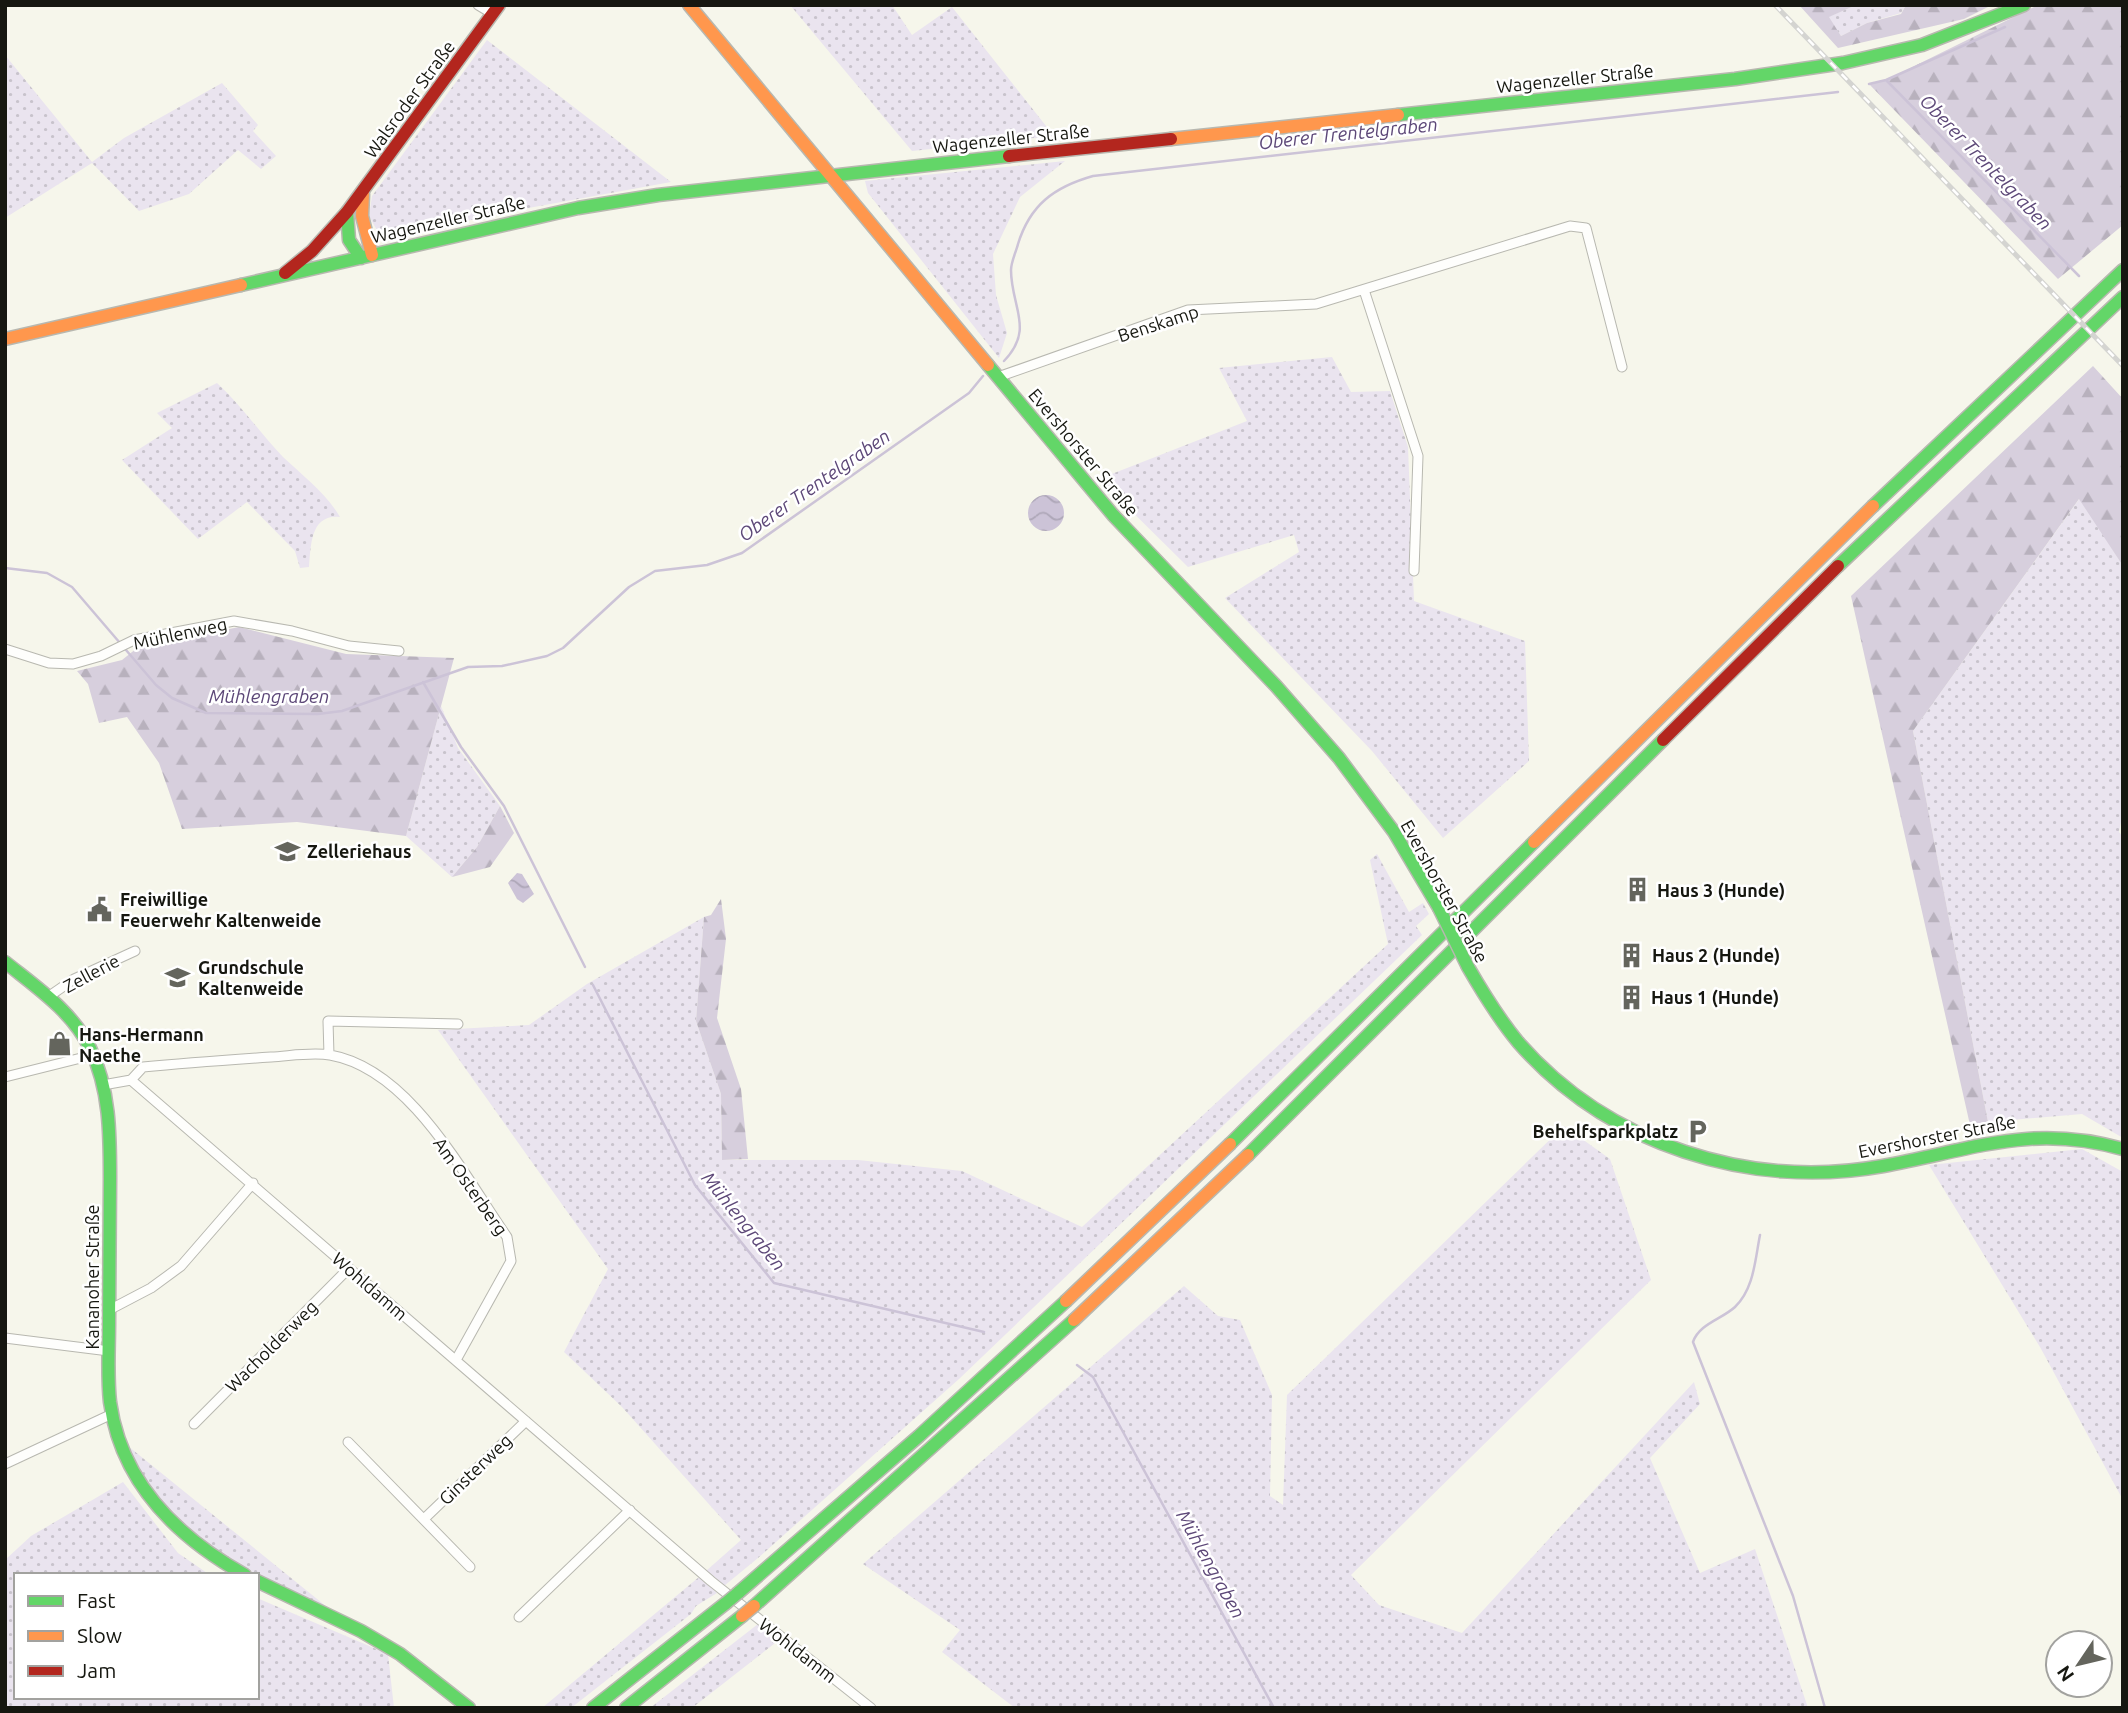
<svg xmlns="http://www.w3.org/2000/svg" width="2128" height="1713" font-family="Ubuntu,sans-serif">
  <style>
    .grass { fill: url(#grass-dots) }
    .forest { fill: url(#forest-firs) }
    .water { fill: url(#water-waves) }
    .lines { fill: none; stroke-linecap: round; stroke-linejoin: round }
    .stream { stroke: #ccc3d7; stroke-width: 2.5 }
    .street-casing { stroke: #b8b8b0; stroke-width: 11 }
    .fast-casing { stroke: #b8b8b0; stroke-width: 15 }
    .slow-casing { stroke: #b8b8b0; stroke-width: 15 }
    .jam-casing { stroke: #b8b8b0; stroke-width: 15 }
    .street { stroke: #fefefc; stroke-width: 9 }
    .fast { stroke: #63d668; stroke-width: 12 }
    .slow { stroke: #ff974d; stroke-width: 12 }
    .jam { stroke: #b3261e; stroke-width: 12 }
    .rail-casing { stroke: #d4d4d1; stroke-width: 5 }
    .rail { stroke: #fff; stroke-width: 2.5; stroke-dasharray: 8; stroke-linecap: butt }
    .fast-bridge-casing { stroke: #b8b8b0; stroke-width: 15; stroke-linecap: butt }
    .slow-bridge-casing { stroke: #b8b8b0; stroke-width: 15; stroke-linecap: butt }
    .fast-bridge { stroke: #63d668; stroke-width: 12 }
    .slow-bridge { stroke: #ff974d; stroke-width: 12 }
    .labels { text-anchor: middle; dominant-baseline: central; stroke-width: 5; stroke-linejoin: round; paint-order: stroke }
    .street-label { font-size: 18px; fill: #161710; stroke: #fff }
    .poi-label { font-size: 18px; font-weight: bold; fill: #161710; stroke: #fff; text-anchor: start }
    .water-label { font-size: 19px; font-style: italic; fill: #5d4878; stroke: #fff }
  </style>
  <defs>
    <pattern id="grass-dots" width="8" height="8" patternUnits="userSpaceOnUse" patternTransform="scale(1.75)"><rect width="8" height="8" fill="#eae4ef"/><path d="M2 2h.1M6 6h.1" fill="none" stroke="#c8c3cc" stroke-width="1.8" stroke-linecap="round"/></pattern>
    <pattern id="forest-firs" width="22" height="20" patternUnits="userSpaceOnUse" patternTransform="scale(1.75)"><rect width="22" height="20" fill="#d7cfdd"/><path d="M5 1l3.5 6h-7zM16 11l3.5 6h-7z" fill="#b8b1bd"/></pattern>
    <pattern id="water-waves" width="16" height="10" patternUnits="userSpaceOnUse" patternTransform="scale(1.75)"><rect width="16" height="10" fill="#ccc3d7"/><path d="M0 5q4-4 8 0t8 0" fill="none" stroke="#aea7b8"/></pattern>
  </defs>
  <rect width="100%" height="100%" fill="#f6f6eb"/>
  <!-- grass -->
  <path class="grass" d="M790 5H892L912 35 952 7 1054 136 912 151Z
    M1856 5H1906L1901 13 1867 23 1841 36 1828 17Z
    M487 40 671 182 496 214 400 237 379 234 369 216 372 196Z
    M5 55 92 162 124 138 222 83 258 125 253 131 276 156 261 169 238 150 189 194 139 211 92 163 5 218Z
    M1065 161 1020 197 993 254 996 295 1007 333 999 358 868 193 865 181Z
    M1332 357 1351 392 1390 391 1408 447 1414 601 1525 641 1529 761 1443 838 1372 751 1225 598 1299 552 1294 535 1188 567 1099 479 1247 421 1219 368Z
    M217 383C242 406 260 433 283 457 303 476 326 493 340 517 310 514 311 546 309 567L300 568 295 551 247 502 198 539 122 460 172 428 157 413Z
    M2080 498 2123 566V812L2119 832 2123 837V1138L2082 1114 1988 1122 1913 731Z
    M441 706 458 748 500 806 477 847 452 877 406 836Z
    M1377 854 1409 912 1423 903 1429 914 1416 926 1422 935 959 1379 758 1558 724 1586 706 1571 741 1540 622 1407 564 1352 608 1269 438 1030 529 1025 587 984 704 917 696 1021 721 1094 722 1160H858L962 1171 1082 1227 1388 944 1370 860Z
    M1564 1126 1610 1159 1651 1280 1351 1575 1379 1605 1462 1633 1694 1382 1700 1404 1650 1458 1700 1573 1755 1549 1808 1708H1015L942 1652 960 1630 863 1564 1184 1286 1218 1316 1240 1320 1272 1395 1270 1496 1283 1505 1287 1395Z
    M2082 1149 2123 1172V1500L2040 1347 1929 1165Z
    M123 1442 327 1607C265 1578 194 1551 153 1493 142 1478 133 1459 123 1442Z
    M123 1482 178 1553 210 1575H16V1697H257V1598L388 1654 394 1708H5V1560L31 1536Z
    M699 1577 717 1593 696 1606 691 1614 571 1708H542Z
    M758 1624 779 1640 692 1708H650Z"/>
  <!-- forest -->
  <path class="forest" d="M1799 5H1856L1829 17 1841 36 1867 23 1901 14 1906 5H1992L1964 19 1838 48Z
    M2038 5H2123V225L2058 279 1869 84 1886 80Z
    M2093 366 2123 399V566L2079 499 1913 731 1988 1122 1970 1125 1851 596Z
    M239 627 346 654 454 658 406 836 297 822 182 829 159 763 127 717 99 723 88 684 77 671 122 660 137 648Z
    M500 806 514 833 490 867 452 877 477 847Z
    M721 899 726 939 717 1018 741 1089 748 1159 722 1160 721 1094 696 1021 704 917 711 915Z"/>
  <!-- water -->
  <path class="water" d="M1028 513a18 18 0 1 1 36 0a18 18 0 1 1-36 0Z
    M517 873 522 874 534 894 523 903 517 899 508 883Z"/>
  <g class="lines">
    <!-- stream -->
    <path class="stream" d="M1886 80 2079 276
      M1869 84 1886 80 2005 27
      M1004 361C1035 329 1011 307 1011 270 1011 262 1016 252 1018 244 1030 205 1054 187 1093 176L1838 92
      M5 568 47 573 72 587 156 685 172 698 206 713 318 714 342 711 468 667 502 666 547 656 563 648 629 587 655 571 707 565 742 553 969 393 983 376
      M423 682 461 747 504 806 585 967
      M593 985 695 1185 774 1283 984 1332
      M1760 1235C1755 1260 1754 1289 1735 1307 1722 1319 1699 1324 1693 1342L1793 1596 1825 1708
      M1077 1365 1093 1377 1274 1708"/>
    <defs>
      <path id="street" d="M478 5 493 14
        M1364 290 1418 456 1414 571
        M998 377 1188 310 1316 304 1570 226 1586 228 1622 367
        M5 649 49 663 73 664 101 656 134 640 234 621 292 631 349 646 399 651
        M48 997 74 979 135 951
        M329 1055 328 1021 458 1024
        M5 1077 93 1055
        M131 1080 711 1581 871 1708
        M131 1080 143 1067C186 1063 228 1060 271 1057 290 1056 311 1052 330 1055 410 1069 463 1174 507 1237L511 1261 456 1360
        M103 1085 131 1080
        M109 1310 151 1288 181 1266 253 1183
        M5 1338 109 1351
        M194 1424 349 1268
        M348 1442 470 1567
        M5 1464 112 1414
        M425 1518 526 1421
        M519 1617 630 1510"/>
      <path id="fast" d="M1398 115 1735 79 1843 63 1922 45 2024 5
        M347 212 349 240 361 258
        M241 285 578 208 658 195 1009 156
        M988 365 1113 515 1276 686 1339 758 1394 832 1439 908
        M1873 506 2123 270
        M1838 566 2123 297
        M5 962C36 987 72 1011 90 1048 110 1089 110 1134 110 1178 110 1226 109 1274 109 1322 109 1348 107 1375 110 1402 121 1482 177 1537 245 1575
        M1468 967C1483 993 1499 1019 1518 1042 1608 1145 1750 1190 1883 1166 1972 1150 2031 1123 2123 1149
        M1230 1144 1534 842
        M1248 1155 1663 740
        M257 1581 361 1631 400 1654 469 1708
        M738 1593 919 1436 1066 1301
        M754 1606 1074 1320
        M593 1708 726 1603
        M626 1708 742 1616"/>
      <path id="slow" d="M689 5 988 365
        M1171 139 1398 115
        M363 194 362 216 372 255
        M5 339 241 285
        M1534 842 1873 506
        M1066 1301 1230 1144
        M1074 1320 1248 1155"/>
      <path id="jam" d="M1009 156 1171 139
        M285 273 312 251 347 212 499 5
        M1663 740 1838 566"/>
    </defs>
    <!-- street casing -->
    <use href="#street" class="street-casing"/>
    <!-- fast casing -->
    <use href="#fast" class="fast-casing"/>
    <!-- slow casing -->
    <use href="#slow" class="slow-casing"/>
    <!-- jam casing -->
    <use href="#jam" class="jam-casing"/>
    <!-- street -->
    <use href="#street" class="street"/>
    <!-- fast -->
    <use href="#fast" class="fast"/>
    <!-- slow -->
    <use href="#slow" class="slow"/>
    <!-- jam -->
    <use href="#jam" class="jam"/>
    <defs>
      <path id="rail" d="M1775 5 2123 366"/>
    </defs>
    <!-- rail casing -->
    <use href="#rail" class="rail-casing"/>
    <!-- rail -->
    <use href="#rail" class="rail"/>
    <defs>
      <path id="fast-bridge" d="M1439 908 1468 967
        M726 1603 738 1593"/>
      <path id="slow-bridge" d="M742 1616 754 1606"/>
    </defs>
    <!-- fast-bridge casing -->
    <use href="#fast-bridge" class="fast-bridge-casing"/>
    <!-- slow-bridge casing -->
    <use href="#slow-bridge" class="slow-bridge-casing"/>
    <!-- fast-bridge -->
    <use href="#fast-bridge" class="fast-bridge"/>
    <!-- slow-bridge -->
    <use href="#slow-bridge" class="slow-bridge"/>
  </g>
  <!-- icons -->
  <defs>
    <symbol id="school-bare" viewBox="-9 -9 18 18"><path d="M0-5L7-2L0 1L-7-2ZM-4 1L0 2.5L4 1V4Q0 6-4 4Z" fill="#64655d" stroke="#fff" stroke-width="2.5" paint-order="stroke"/></symbol>
    <symbol id="building-bare" viewBox="-9 -9 18 18"><path d="M-4-6H4V6H1V3H-1V6H-4ZM-2.5-4.3h1.7v1.8h-1.7ZM.8-4.3h1.7v1.8H.8ZM-2.5-1h1.7V.8h-1.7ZM.8-1h1.7V.8H.8Z" fill="#64655d" stroke="#fff" stroke-width="2.5" paint-order="stroke"/></symbol>
    <symbol id="civic-bare" viewBox="-9 -9 18 18"><path d="M-.6-6.5H3V-4.5H.6V-3L4-1V1h2V6H-6V1h2V-1L-.6-3ZM-1.2 2.5V6h2.4V2.5Z" fill="#64655d" stroke="#fff" stroke-width="2.5" paint-order="stroke"/></symbol>
    <symbol id="shop-bare" viewBox="-9 -9 18 18"><path d="M-5-2.5h2.3a2.7 3.5 0 0 1 5.4 0H5L5.5 6h-11ZM-1.5-2.5h3a1.5 2.3 0 0 0-3 0Z" fill="#64655d" stroke="#fff" stroke-width="2.5" paint-order="stroke"/></symbol>
    <symbol id="parking-bare" viewBox="-9 -9 18 18"><path d="M-3.5-5.5H1a3.5 3.5 0 0 1 0 7H-1V5.5H-3.5ZM-1-3.4V-.6H.8a1.4 1.4 0 0 0 0-2.8Z" fill="#64655d" stroke="#fff" stroke-width="2.5" paint-order="stroke"/></symbol>
  </defs>
  <g fill-rule="evenodd">
    <use href="#school-bare" x="270" y="834" width="35" height="35"/>
    <use href="#building-bare" x="1620" y="872" width="35" height="35"/>
    <use href="#civic-bare" x="82" y="892" width="35" height="35"/>
    <use href="#building-bare" x="1614" y="938" width="35" height="35"/>
    <use href="#school-bare" x="160" y="960" width="35" height="35"/>
    <use href="#building-bare" x="1614" y="980" width="35" height="35"/>
    <use href="#shop-bare" x="42" y="1026" width="35" height="35"/>
    <use href="#parking-bare" x="1680" y="1114" width="35" height="35"/>
  </g>
  <g class="labels">
    <!-- street labels -->
    <g class="street-label">
      <text transform="translate(1575 78) rotate(-6)">Wagenzeller Straße</text>
      <text transform="translate(409 99) rotate(-54)">Walsroder Straße</text>
      <text transform="translate(1011 138) rotate(-6)">Wagenzeller Straße</text>
      <text transform="translate(448 219) rotate(-13)">Wagenzeller Straße</text>
      <text transform="translate(1158 323) rotate(-18)">Benskamp</text>
      <text transform="translate(1084 452) rotate(50)">Evershorster Straße</text>
      <text transform="translate(180 633) rotate(-12)">Mühlenweg</text>
      <text transform="translate(1445 891) rotate(61)">Evershorster Straße</text>
      <text transform="translate(91 973) rotate(-28)">Zellerie</text>
      <text transform="translate(1937 1136) rotate(-11)">Evershorster Straße</text>
      <text transform="translate(471 1186) rotate(55)">Am Osterberg</text>
      <text transform="translate(92 1277) rotate(-90)">Kananoher Straße</text>
      <text transform="translate(370 1286) rotate(41)">Wohldamm</text>
      <text transform="translate(271 1346) rotate(-45)">Wacholderweg</text>
      <text transform="translate(475 1469) rotate(-44)">Ginsterweg</text>
      <text transform="translate(798 1650) rotate(38)">Wohldamm</text>
    </g>
    <!-- poi labels -->
    <g class="poi-label">
      <text x="307" y="851">Zelleriehaus</text>
      <text x="1657" y="890">Haus 3 (Hunde)</text>
      <text x="120" y="899">Freiwillige<tspan x="120" dy="21">Feuerwehr Kaltenweide</tspan></text>
      <text x="1652" y="955">Haus 2 (Hunde)</text>
      <text x="198" y="967">Grundschule<tspan x="198" dy="21">Kaltenweide</tspan></text>
      <text x="1651" y="997">Haus 1 (Hunde)</text>
      <text x="79" y="1034">Hans-Hermann<tspan x="79" dy="21">Naethe</tspan></text>
      <text x="1678" y="1131" text-anchor="end">Behelfsparkplatz</text>
    </g>
    <!-- water labels -->
    <g class="water-label">
      <text transform="translate(1348 133) rotate(-6)">Oberer Trentelgraben</text>
      <text transform="translate(1986 162) rotate(46)">Oberer Trentelgraben</text>
      <text transform="translate(814 485) rotate(-35)">Oberer Trentelgraben</text>
      <text x="269" y="696">Mühlengraben</text>
      <text transform="translate(744 1221) rotate(51)">Mühlengraben</text>
      <text transform="translate(1211 1564) rotate(61)">Mühlengraben</text>
    </g>
  </g>
  <!-- border -->
  <rect width="2128" height="1713" fill="none" stroke="#161710" stroke-width="14"/>
  <!-- legend -->
  <rect x="14" y="1573" width="245" height="126" fill="#ffffff" stroke="#a2a29f" stroke-width="2"/>
  <rect x="28" y="1596" width="35" height="10" fill="#63d668" stroke="#a2a29f" stroke-width="2"/>
  <text x="77" y="1608" font-size="21" fill="#161710">Fast</text>
  <rect x="28" y="1631" width="35" height="10" fill="#ff974d" stroke="#a2a29f" stroke-width="2"/>
  <text x="77" y="1643" font-size="21" fill="#161710">Slow</text>
  <rect x="28" y="1666" width="35" height="10" fill="#b3261e" stroke="#a2a29f" stroke-width="2"/>
  <text x="77" y="1678" font-size="21" fill="#161710">Jam</text>
  <!-- north arrow -->
  <g transform="translate(2079 1664) rotate(235)"><circle r="33" fill="#ffffff" stroke="#a2a29f" stroke-width="2"/>
  <path d="M0-5L12 26L0 18L-12 26Z" fill="#64655d"/>
  <text y="-10" font-size="19" font-weight="bold" text-anchor="middle" fill="#161710">N</text>
  </g>
</svg>
